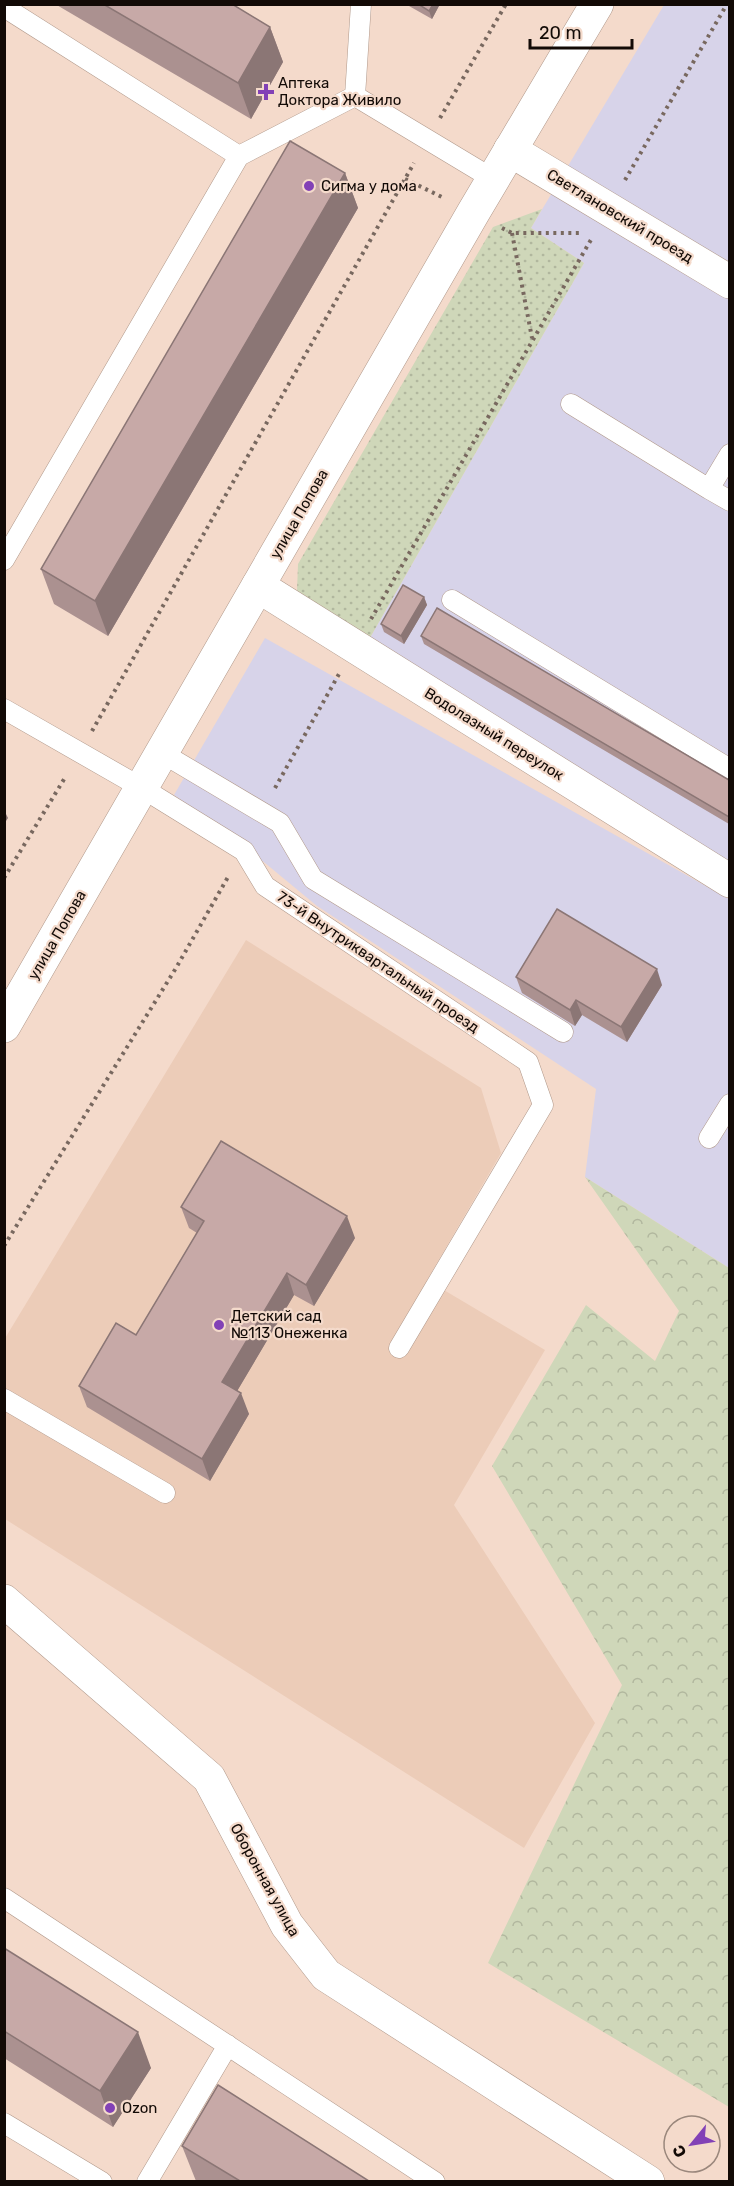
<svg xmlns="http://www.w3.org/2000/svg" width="734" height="2186" font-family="Rubik,sans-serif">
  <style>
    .commercial { fill: #d7d3e9 }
    .built { fill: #ecccb8 }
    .grass { fill: url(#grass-dots) }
    .forest { fill: url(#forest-crowns) }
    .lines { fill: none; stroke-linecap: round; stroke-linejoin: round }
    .service-casing { stroke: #b0988a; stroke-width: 21 }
    .minor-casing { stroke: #b0988a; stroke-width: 34 }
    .tertiary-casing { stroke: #b0988a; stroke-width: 34 }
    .path { stroke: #78685f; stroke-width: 4; stroke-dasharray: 3 4.5; stroke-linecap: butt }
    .service { stroke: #fff; stroke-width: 20 }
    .minor { stroke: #fff; stroke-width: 33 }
    .tertiary { stroke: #fff; stroke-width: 33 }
    .wall { fill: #ab9190 }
    .shaded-wall { fill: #8b7675 }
    .building { fill: #c7a9a7; stroke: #8b7675; stroke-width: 1.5 }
    .poi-dot { fill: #8241b6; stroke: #f4dacb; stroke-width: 2 }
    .labels { text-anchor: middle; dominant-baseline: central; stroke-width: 4.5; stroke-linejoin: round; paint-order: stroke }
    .poi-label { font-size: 15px; fill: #120a06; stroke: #f4dacb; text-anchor: start }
    .street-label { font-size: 15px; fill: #120a06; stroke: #f4dacb }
  </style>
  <defs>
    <pattern id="grass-dots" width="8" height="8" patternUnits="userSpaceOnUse" patternTransform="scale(1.5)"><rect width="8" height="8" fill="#cfd7b9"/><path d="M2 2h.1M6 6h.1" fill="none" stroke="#b1b79e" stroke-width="1.8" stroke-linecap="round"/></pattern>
    <pattern id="forest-crowns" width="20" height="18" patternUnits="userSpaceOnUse" patternTransform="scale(1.5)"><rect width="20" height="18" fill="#cfd7b9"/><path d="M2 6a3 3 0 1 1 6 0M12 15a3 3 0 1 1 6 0" fill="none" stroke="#b1b79e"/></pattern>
  </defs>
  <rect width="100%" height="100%" fill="#f4dacb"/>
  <!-- commercial -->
  <path class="commercial" d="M664 5H729V865L367 643 584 263 531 228Z
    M265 638 729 899V1268L585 1177 596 1089 317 906 265 863 174 795Z"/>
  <!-- built -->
  <path class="built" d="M246 940 481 1088 501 1153 427 1280 545 1350 454 1505 595 1723 524 1848 5 1519 4 1340Z"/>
  <!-- grass -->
  <path class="grass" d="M542 209 531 228 584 263 367 643 310 609 297 591 298 564 493 227Z"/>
  <!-- forest -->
  <path class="forest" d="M585 1177 729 1268V2107L488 1963 622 1685 492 1466 586 1305 655 1361 679 1311Z"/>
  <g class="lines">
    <defs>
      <path id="service" d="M4 7 239 156
        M355 96 493 179
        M355 96 361 4
        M571 404 709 489
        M730 454 709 489 730 501
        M4 560 239 156 355 96
        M452 600 730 769
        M4 709 142 788 244 851 265 886 528 1062 543 1105 399 1348
        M162 753 280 823 313 879 563 1032
        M709 1138 730 1104
        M4 1399 165 1493
        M4 1898 435 2182
        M4 2123 102 2182
        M147 2182 228 2045"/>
      <path id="minor" d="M510 150 730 282
        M258 586 730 881
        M4 1601 209 1778 287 1925 326 1975 648 2182"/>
      <path id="tertiary" d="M4 1026 473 213 597 4"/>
    </defs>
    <!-- service casing -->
    <use href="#service" class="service-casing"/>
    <!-- minor casing -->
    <use href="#minor" class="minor-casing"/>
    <!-- tertiary casing -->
    <use href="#tertiary" class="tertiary-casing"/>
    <!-- path -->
    <path class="path" d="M440 118 506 4
      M405 179 444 198
      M625 180 727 4
      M502 228 512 233H580
      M512 233 532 338
      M371 619 592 238
      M92 731 414 163
      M275 788 339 674
      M4 878 66 776
      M4 1246 176 968 228 877"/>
    <!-- service -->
    <use href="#service" class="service"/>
    <!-- minor -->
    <use href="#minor" class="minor"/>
    <!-- tertiary -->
    <use href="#tertiary" class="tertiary"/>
  </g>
  <!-- wall -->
  <path class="wall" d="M55 4H232L270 27 283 62 251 119Z
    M409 4H440L432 19 409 6Z
    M345 173 358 208 108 636 54 604 41 569Z
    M424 597 427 605 404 644 384 632 381 624Z
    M421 636 729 780V824L424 644Z
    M516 977 662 985 627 1042 582 1015 575 1026 522 993Z
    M181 1207 355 1238 314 1306 294 1295 237 1391 249 1414 210 1481 87 1407 79 1386 136 1335 197 1233 189 1228Z
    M4 1948 151 2068 113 2127 4 2058Z
    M182 2146 369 2181H196Z"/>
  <!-- shaded-wall -->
  <path class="shaded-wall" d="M433 4H440L432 19 429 11Z
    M270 27 283 62 251 119 238 83Z
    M345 173 358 208 108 636 95 601Z
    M424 597 427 605 404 644 401 636Z
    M4 810 8 818 4 824Z
    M657 969 662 985 627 1042 621 1027Z
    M576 1000 582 1015 575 1026 570 1010Z
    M347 1216 355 1238 314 1306 306 1285Z
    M287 1273 294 1295 230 1403 222 1382Z
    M241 1393 249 1414 210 1481 202 1459Z
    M138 2032 151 2068 113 2127 100 2091Z"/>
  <!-- building -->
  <path class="building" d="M103 4H232L270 27 238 83Z
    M418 4H433L429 11Z
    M290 141 345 173 95 601 41 569Z
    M403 585 424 597 401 636 381 624Z
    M437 608 729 780V817L421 636Z
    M557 909 657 969 621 1027 576 1000 570 1010 516 977Z
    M221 1141 347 1216 306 1285 287 1273 222 1382 241 1393 202 1459 79 1386 116 1323 136 1335 204 1221 181 1207Z
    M4 1948 138 2032 100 2091 4 2031Z
    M218 2085 369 2181H240L182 2146Z"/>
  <!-- markers -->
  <g class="poi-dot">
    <path d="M263 83h6v6h6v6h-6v6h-6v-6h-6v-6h6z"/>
    <circle cx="309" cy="186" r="6"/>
    <circle cx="219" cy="1325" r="6"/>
    <circle cx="110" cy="2108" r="6"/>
  </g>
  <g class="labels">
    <!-- poi labels -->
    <g class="poi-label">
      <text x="278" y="83">Аптека<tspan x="278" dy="17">Доктора Живило</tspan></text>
      <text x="321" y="186">Сигма у дома</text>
      <text x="231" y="1316">Детский сад<tspan x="231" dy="17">№113 Онеженка</tspan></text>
      <text x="122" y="2108">Ozon</text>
    </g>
    <!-- street labels -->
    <g class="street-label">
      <text transform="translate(620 216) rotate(31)">Светлановский проезд</text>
      <text transform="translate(299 514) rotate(-60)">улица Попова</text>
      <text transform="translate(494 734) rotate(32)">Водолазный переулок</text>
      <text transform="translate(57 935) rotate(-60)">улица Попова</text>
      <text transform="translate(378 962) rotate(34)">73-й Внутриквартальный проезд</text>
      <text transform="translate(265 1880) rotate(61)">Оборонная улица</text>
    </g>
  </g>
  <!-- border -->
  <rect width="734" height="2186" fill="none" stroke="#120a06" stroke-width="12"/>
  <!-- north arrow -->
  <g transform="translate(692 2144) rotate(240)"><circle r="28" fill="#f4dacb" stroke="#9a877c" stroke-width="1.5"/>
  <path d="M0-4.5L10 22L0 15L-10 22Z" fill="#8241b6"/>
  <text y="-9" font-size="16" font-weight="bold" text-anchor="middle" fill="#120a06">С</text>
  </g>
  <!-- scale -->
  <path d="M530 39v9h102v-9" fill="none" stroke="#120a06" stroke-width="3"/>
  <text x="539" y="39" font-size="18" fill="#120a06" stroke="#f4dacb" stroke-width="4.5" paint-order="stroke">20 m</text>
</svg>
